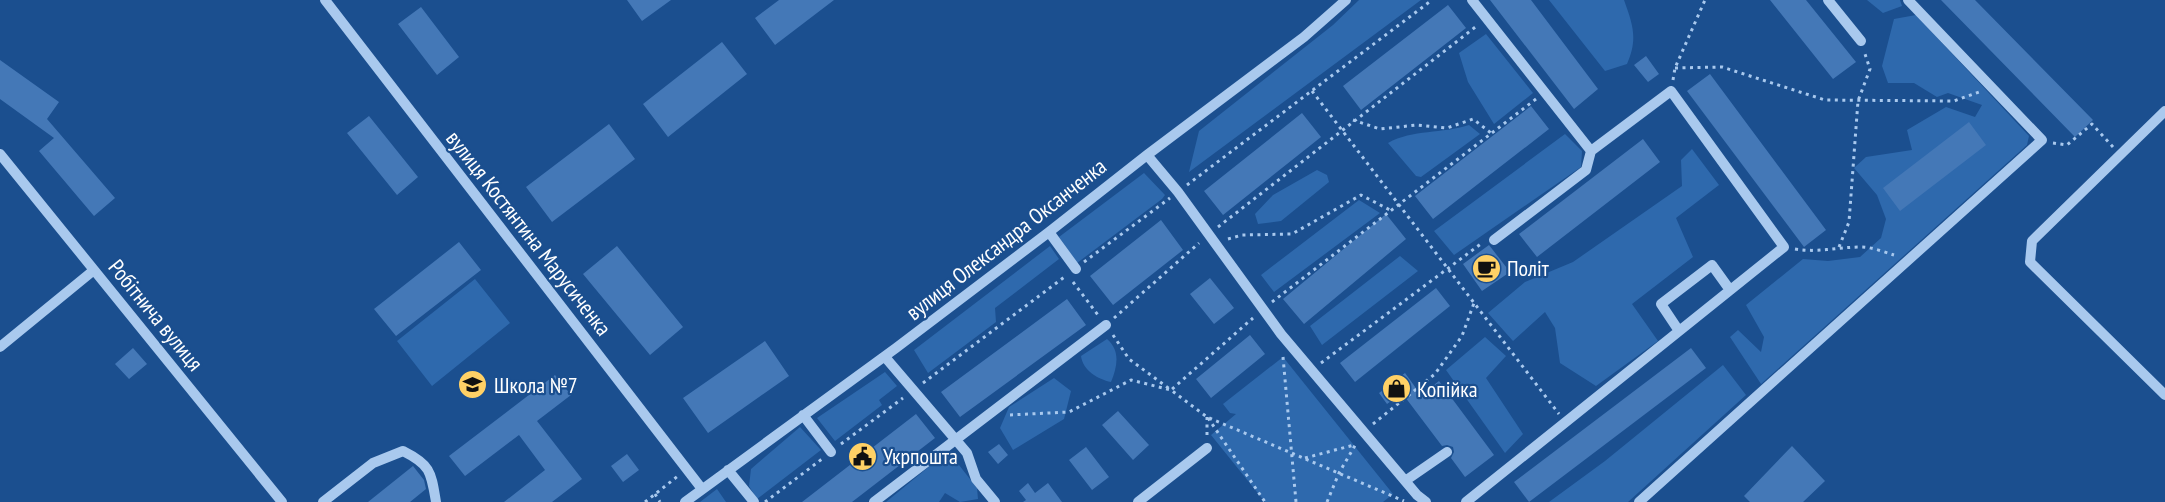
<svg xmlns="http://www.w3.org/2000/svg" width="2165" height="502" font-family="'PT Sans Narrow',sans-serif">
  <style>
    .green { fill: #2e69ad }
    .building { fill: #4478b7 }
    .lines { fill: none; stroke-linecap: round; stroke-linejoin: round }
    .path { stroke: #a9c9ee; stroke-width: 3; stroke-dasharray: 3 4.5; stroke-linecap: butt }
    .minor { stroke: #a9c9ee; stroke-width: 10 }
    .labels { text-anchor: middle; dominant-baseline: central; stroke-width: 4.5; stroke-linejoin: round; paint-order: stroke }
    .street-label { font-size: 22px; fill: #fff; stroke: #1b4f8f }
    .poi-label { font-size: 22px; fill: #fff; stroke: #1b4f8f; text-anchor: start }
  </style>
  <rect width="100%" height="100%" fill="#1b4f8f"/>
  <!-- green -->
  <path class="green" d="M1359 0H1421L1189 172 1199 131 1333 25Z
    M1549 0H1624C1633 25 1638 39 1627 64L1605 71Z
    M1867 0H1900L1902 6 1883 13Z
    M1916 15 2029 136 2027 145 1761 384 1730 337 1738 330 1761 352 1764 337 1746 305 1803 259 1828 261 1860 257 1881 238 1886 219 1877 195 1854 168 1866 157 1912 150 1907 130 1946 107 1975 117 1982 105 1948 93 1937 97 1914 83H1888L1882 66 1894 19Z
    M1486 34 1533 93 1494 124 1468 82 1459 53Z
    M1469 125 1480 134 1421 177 1416 176 1388 143C1413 129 1442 134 1469 125Z
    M1565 134 1582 151 1581 167 1454 255 1434 231Z
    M1692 149 1719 185 1676 218 1693 257 1632 304 1658 341 1596 386 1560 363 1555 328 1545 312 1513 341 1488 313 1525 282 1573 262 1682 186 1681 160Z
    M1317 170 1327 175 1329 182 1281 221 1258 224 1255 214 1273 195Z
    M1144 173 1165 195 1162 199 1077 263 1059 237Z
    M1359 200 1380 213 1274 292 1261 275Z
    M1050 246 1059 259 995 308 996 322 928 373 914 350Z
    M1400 256 1418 271 1322 345 1310 326Z
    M475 279 510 323 432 386 397 341Z
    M1485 337 1506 356 1486 378 1523 434 1505 453 1446 370Z
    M1107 339C1121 351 1117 367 1111 382 1098 379 1083 371 1081 356Z
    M1283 357 1393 494 1383 502H1265L1211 435 1236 414 1230 413 1223 404Z
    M1723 365 1746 395 1628 502H1549L1605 461Z
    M885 372 897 386 879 400 882 405 835 441 817 418Z
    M1054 378 1071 391 1064 419 1013 450 1000 428 1009 407Z
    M800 427 821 450 757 499 749 486 751 469Z
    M948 451 977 488 978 499 960 502 945 493 939 502H886Z
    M717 489 726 502H700Z"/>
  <!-- building -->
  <path class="building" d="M627 0H671L642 21Z
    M779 0H834L775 45 755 18Z
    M1490 0H1531L1598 89 1574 109Z
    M1770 0H1806L1856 62 1833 79Z
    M1941 0H1975L2093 120 2075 137Z
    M1448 5 1466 28 1361 110 1343 86Z
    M421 7 459 57 437 75 398 24Z
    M722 42 747 74 668 137 643 104Z
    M1646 56 1659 74 1648 82 1634 65Z
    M0 60 59 102 47 119 115 198 94 216 39 151 54 138 0 99Z
    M1710 74 1826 230 1804 247 1687 91Z
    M1531 106 1549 129 1433 219 1415 196Z
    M1302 113 1321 137 1223 215 1204 191Z
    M369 116 418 177 397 195 347 133Z
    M1969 122 1986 145 1900 211 1883 188Z
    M609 124 635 159 552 222 526 187Z
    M1643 139 1660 162 1537 257 1519 234Z
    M1386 214 1406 239 1304 324 1283 299Z
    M1161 220 1183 250 1113 305 1090 276Z
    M459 242 481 270 396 336 374 309Z
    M1489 245 1510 272 1482 291 1463 264Z
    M617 246 683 327 650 355 583 274Z
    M1210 278 1234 308 1214 324 1190 294Z
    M1436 288 1450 306 1355 382 1340 363Z
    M1067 299 1086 325 960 417 941 392Z
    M1250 335 1265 354 1211 398 1196 379Z
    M765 341 789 376 708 433 683 398Z
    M133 348 147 364 129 379 115 364Z
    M1691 348 1706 368 1529 502 1514 482Z
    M1405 373 1421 395 1439 381 1494 455 1465 477 1451 458 1454 452 1453 447 1447 445 1442 446 1402 393 1387 404 1379 393Z
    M555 375 571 395 537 421 582 479 552 502H504L545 470 519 435 465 476 449 456Z
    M1118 411 1149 445 1133 460 1102 425Z
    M916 414 935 438 852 502H802Z
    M999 444 1008 455 998 464 988 452Z
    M1792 446 1825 481 1803 502H1750L1744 496Z
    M1086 447 1109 477 1092 490 1069 460Z
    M627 454 639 470 623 482 611 466Z
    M413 466 424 480 426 489 410 502H368Z
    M1028 483 1035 493 1048 483 1062 502H1023L1026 500 1019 491Z"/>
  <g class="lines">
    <!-- path -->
    <path class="path" d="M1675 68 1722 67 1825 100 1954 101 1979 92
      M1673 80 1675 68 1705 0
      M1312 91 1559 414
      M1353 120 1380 129 1417 125 1447 128 1473 119 1491 133
      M2053 143 2067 145 2092 124 2113 147
      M1187 185 1432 0
      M1218 227 1478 25
      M1228 239 1242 235 1292 234 1361 195 1390 210
      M1839 247 1849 222 1858 101 1870 69 1864 51
      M1795 249C1819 253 1837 247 1861 247 1872 247 1884 252 1894 255
      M1084 262 1170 198
      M1073 282 1098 315
      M1272 302 1536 99
      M1114 318 1199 243
      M1113 335 1129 359 1171 390 1253 318
      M1283 357 1296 502
      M1321 363 1482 243
      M923 383 1067 275
      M1010 415 1069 412 1131 380 1171 390 1207 417 1404 501
      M1207 417V437
      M1208 418 1265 502
      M1373 424 1435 374 1462 336 1474 303
      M841 444 903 398
      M1305 458 1354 445
      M655 494 660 502
      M645 502 678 476
      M765 502 822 459
      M1327 502 1339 473 1357 442"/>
    <!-- minor -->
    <path class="minor" d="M325 0 702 489
      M1828 0 1861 41
      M2165 111 2032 241 2030 262 2165 395
      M0 154 282 502
      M1147 155 1178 192 1281 334 1417 495 1426 502
      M1049 232 1076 269
      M1494 240 1586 170 1591 151
      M1679 331 1661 304 1712 265 1730 290
      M0 347 94 270
      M885 357 967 453 976 479 995 502
      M803 415 831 452
      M728 470 754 502
      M1405 481 1447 452
      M323 502 373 463 403 451C431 465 431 472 436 502
      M685 502 896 348 1049 232 1147 155 1304 37 1346 0
      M874 502 1106 325
      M1138 502 1207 448
      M1466 502 1784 247 1671 91 1591 151 1472 0
      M1639 502 2042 140 1908 0"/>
  </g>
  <!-- icons -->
  <defs>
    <symbol id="cafe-disc" viewBox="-11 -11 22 22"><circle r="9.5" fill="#ffd166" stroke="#1b4f8f"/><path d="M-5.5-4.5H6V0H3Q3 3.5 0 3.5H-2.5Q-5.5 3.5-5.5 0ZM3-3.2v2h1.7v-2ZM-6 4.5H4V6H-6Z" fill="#111"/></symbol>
    <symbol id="school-disc" viewBox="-11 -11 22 22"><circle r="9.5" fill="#ffd166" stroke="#1b4f8f"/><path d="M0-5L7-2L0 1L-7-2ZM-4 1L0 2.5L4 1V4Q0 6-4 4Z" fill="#111"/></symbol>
    <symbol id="shop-disc" viewBox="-11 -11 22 22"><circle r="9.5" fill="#ffd166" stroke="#1b4f8f"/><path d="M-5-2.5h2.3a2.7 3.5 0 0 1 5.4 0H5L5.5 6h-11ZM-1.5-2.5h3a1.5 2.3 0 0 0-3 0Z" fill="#111"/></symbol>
    <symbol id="civic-disc" viewBox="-11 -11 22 22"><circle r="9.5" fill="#ffd166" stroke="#1b4f8f"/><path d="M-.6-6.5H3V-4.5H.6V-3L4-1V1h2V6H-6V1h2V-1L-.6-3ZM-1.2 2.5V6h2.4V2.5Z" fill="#111"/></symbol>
  </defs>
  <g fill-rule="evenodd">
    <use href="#cafe-disc" x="1470" y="252" width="33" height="33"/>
    <use href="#school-disc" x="456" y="368" width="33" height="33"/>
    <use href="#shop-disc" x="1380" y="372" width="33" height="33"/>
    <use href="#civic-disc" x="846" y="440" width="33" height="33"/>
  </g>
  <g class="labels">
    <!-- street labels -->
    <g class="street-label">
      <text transform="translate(529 233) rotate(52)">вулиця Костянтина Марусиченка</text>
      <text transform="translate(1006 239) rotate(-38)">вулиця Олександра Оксанченка</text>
      <text transform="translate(156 315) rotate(51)">Робітнича вулиця</text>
    </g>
    <!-- poi labels -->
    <g class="poi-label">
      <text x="1507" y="268">Політ</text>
      <text x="494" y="385">Школа №7</text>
      <text x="1417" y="389">Копійка</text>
      <text x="883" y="456">Укрпошта</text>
    </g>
  </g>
</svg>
